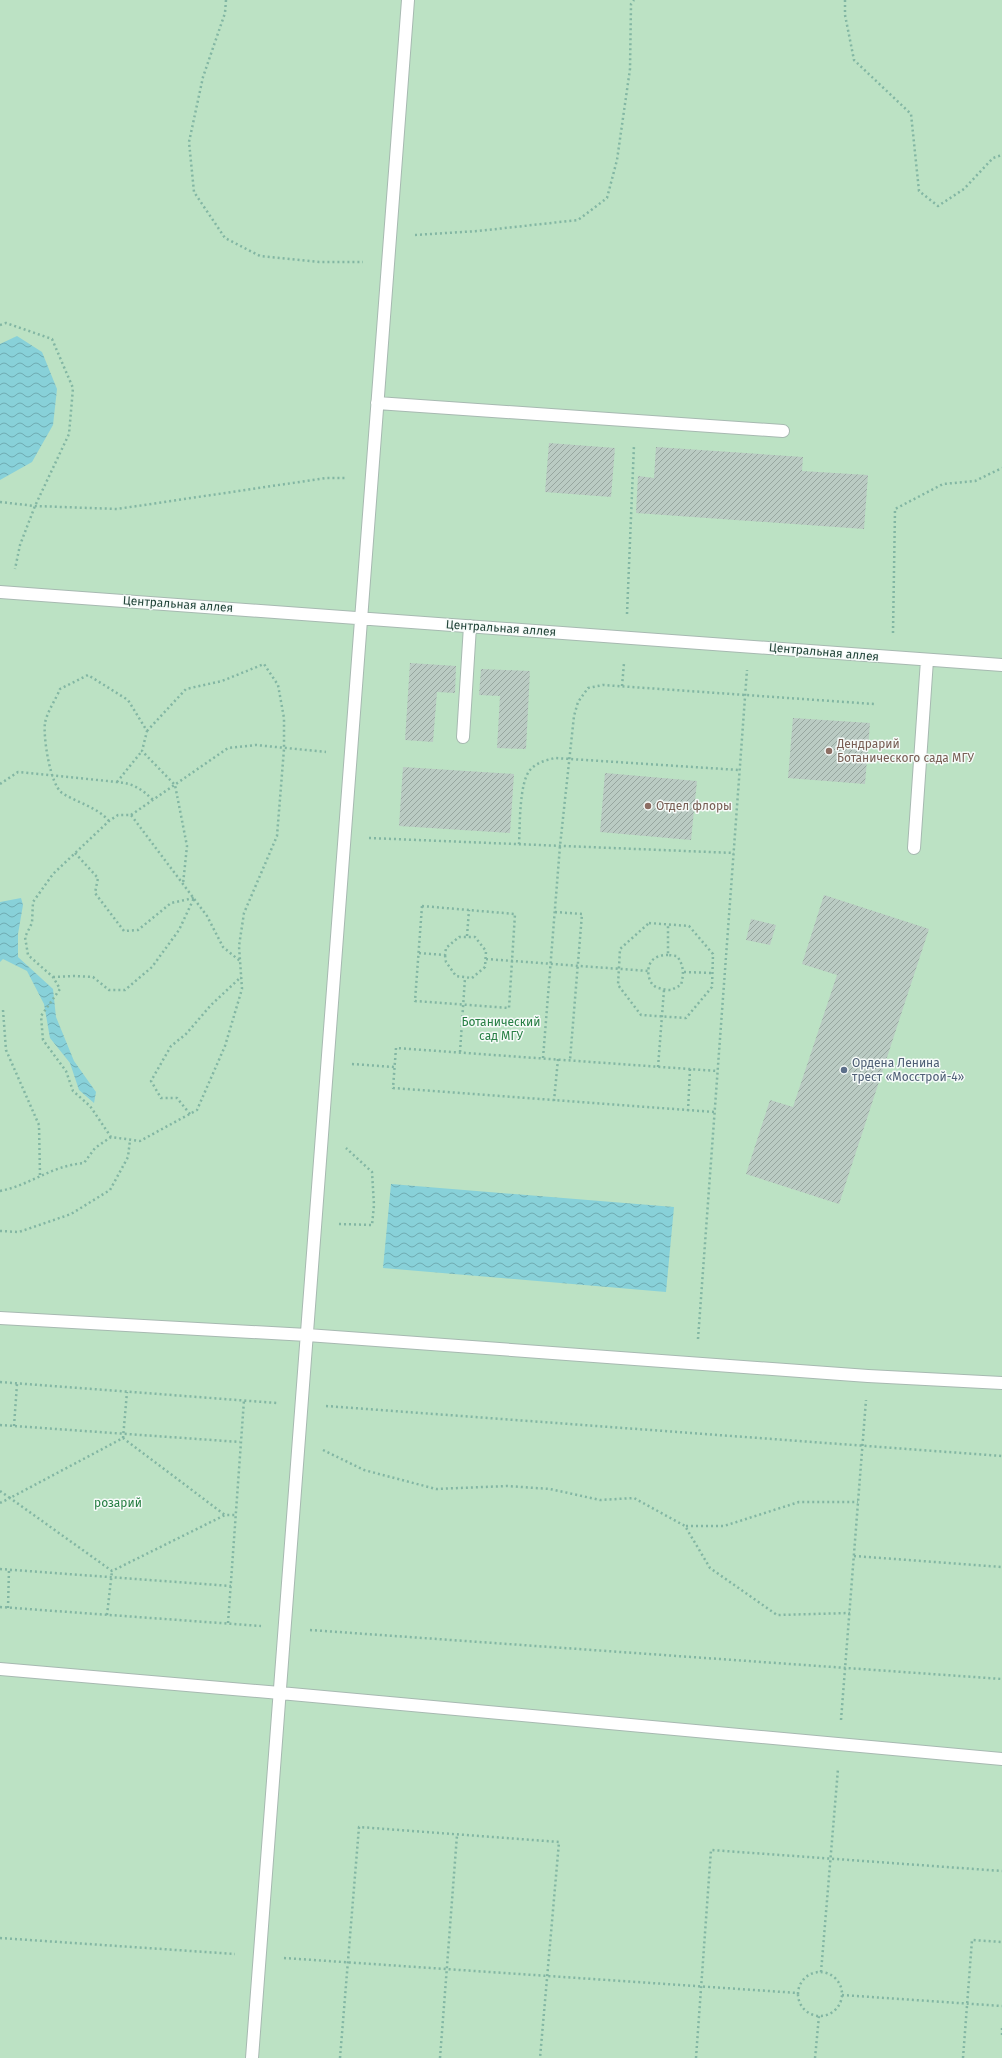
<svg xmlns="http://www.w3.org/2000/svg" width="1002" height="2058" font-family="'Fira Sans',sans-serif">
  <style>
    .garden { fill: #bce2c4 }
    .water { fill: url(#water-waves) }
    .building { fill: url(#building-hatch) }
    .lines { fill: none; stroke-linecap: round; stroke-linejoin: round }
    .service-casing { stroke: #a7b9b1; stroke-width: 14 }
    .path { stroke: #82b6a3; stroke-width: 2.5; stroke-dasharray: 2 3; stroke-linecap: butt }
    .service { stroke: #fff; stroke-width: 12 }
    .education-dot { fill: #8d6e63; stroke: #f6fbf9; stroke-width: 1.5 }
    .service-dot { fill: #5c6f8a; stroke: #f6fbf9; stroke-width: 1.5 }
    .labels { text-anchor: middle; dominant-baseline: central; stroke-width: 3; stroke-linejoin: round; paint-order: stroke }
    .street-label { font-size: 12px; fill: #224439; stroke: #f6fbf9 }
    .education-label { font-size: 12px; fill: #785e54; stroke: #f6fbf9; text-anchor: start }
    .park-label { font-size: 12px; fill: #277f44; stroke: #f6fbf9 }
    .service-label { font-size: 12px; fill: #4e5e75; stroke: #f6fbf9; text-anchor: start }
  </style>
  <defs>
    <pattern id="water-waves" width="16" height="10" patternUnits="userSpaceOnUse"><rect width="16" height="10" fill="#88d1d9"/><path d="M0 5q4-4 8 0t8 0" fill="none" stroke="#6fabb1"/></pattern>
    <pattern id="building-hatch" width="6" height="6" patternUnits="userSpaceOnUse"><rect width="6" height="6" fill="#bacbc3"/><path d="M-1 1l2-2M0 6l6-6M5 7l2-2" fill="none" stroke="#97a69f"/></pattern>
  </defs>
  <rect width="100%" height="100%" fill="#e5f0ea"/>
  <!-- garden -->
  <path class="garden" d="M0 0H1002V2058H0Z"/>
  <!-- water -->
  <path class="water" d="M17 336 42 352 57 389 53 425 32 462 0 480V344Z
    M21 898 23 905 18 934V957L53 989 56 1017 74 1061 96 1092 94 1103 79 1090 70 1063 50 1038 44 1004 27 971 3 959 0 962V902Z
    M391 1184 674 1207 666 1292 383 1268Z"/>
  <!-- building -->
  <path class="building" d="M549 443 615 448 611 497 545 492Z
    M656 447 803 457 802 471 868 475 864 529 636 513 638 476 654 478Z
    M410 663 456 666 455 693 437 692 433 742 405 740Z
    M481 669 530 671 526 749 497 748 500 696 479 695Z
    M793 718 870 723 865 784 788 778Z
    M403 767 514 774 510 833 399 826Z
    M605 773 697 781 691 840 600 832Z
    M824 895 929 929 839 1204 746 1174 770 1100 793 1107 837 975 802 964Z
    M751 919 776 925 770 945 746 940Z"/>
  <g class="lines">
    <defs>
      <path id="service" d="M377 403 783 431
        M0 592 1002 665
        M463 737 470 626
        M914 848 927 660
        M0 1318 307 1335 868 1376 1002 1383
        M0 1669 280 1693 1002 1759
        M252 2058 408 0"/>
    </defs>
    <!-- service casing -->
    <use href="#service" class="service-casing"/>
    <!-- path -->
    <path class="path" d="M226 0 225 13 203 77 189 142 194 192 225 238 260 256 319 262H363
      M845 0V15L854 60 911 114 919 191 938 206 964 189 993 158 1002 155
      M415 235 478 231 578 220 607 198 617 160 630 69 631 4 634 0
      M0 325 6 323 52 339 73 388 69 434 35 506 20 545 15 569
      M0 502 35 506 117 509 326 478H347
      M627 614 634 445
      M893 633 895 509 943 484 975 481 1002 468
      M622 686 624 663
      M147 731 186 689 222 681 264 664 278 685 284 718V749L277 836 244 913 239 946 242 989 225 1046 197 1110 140 1141 111 1137 90 1106 73 1091 66 1071 43 1040 41 1016 60 989 53 977 28 955 25 937 32 923 33 902 53 874 109 821 118 815H131L207 916 223 947 240 961
      M117 782 142 751
      M0 784 18 772 117 782C132 783 142 789 153 800
      M131 815 228 748 256 745 326 752
      M109 821C97 807 78 803 62 793 50 784 43 737 45 723 47 712 56 699 60 689L88 675 128 700 147 731 142 751 175 785 187 846 183 884
      M369 838 734 853
      M519 844C520 826 519 783 530 770 536 763 546 760 555 758L739 770
      M75 853 98 878 95 893 124 931 138 930 171 903 194 898
      M422 906 515 914 509 1008 415 1001Z
      M555 912 582 914 570 1060
      M649 923 689 926 713 954 712 987 686 1018 641 1015 618 985 620 949Z
      M467 936 469 910
      M419 953 445 955 446 948 459 937H475L486 951 485 967 472 978 456 976 446 962 445 955
      M668 955C662 955 655 956 651 962 646 969 648 983 656 987 661 989 666 990 671 990L681 985C684 973 684 966 677 956L668 955V924
      M486 959 648 971
      M684 972 712 973
      M53 977 74 976 93 977 109 990H125L152 967 179 930 194 898
      M3 1010 6 1050 39 1125 40 1175
      M460 1052 465 978
      M543 1058 560 846 574 716 578 702 588 688 603 685 874 704
      M352 1064 394 1067
      M658 1067 664 990
      M554 1101 558 1059
      M688 1111 690 1069
      M714 1112 393 1088 396 1048 717 1071
      M190 1114 177 1098H161L151 1081 171 1046 186 1034 211 1005 241 977
      M0 1191C31 1185 50 1166 84 1163L95 1148 111 1137
      M339 1224 372 1225 374 1205 372 1172 346 1148
      M0 1231 19 1232 71 1214 110 1190 128 1157 130 1140
      M698 1339 747 670
      M0 1382 277 1403
      M326 1406 1002 1456
      M0 1425 240 1442
      M14 1426 17 1384
      M123 1438 127 1392
      M323 1450 364 1470 436 1489 507 1486 550 1489 600 1500 634 1498 685 1526 710 1568 777 1615 850 1613
      M0 1491 10 1498 123 1438 225 1515
      M0 1503 10 1498 112 1571 225 1515H235
      M686 1526H724L799 1502H858
      M854 1556 1002 1567
      M0 1569 231 1586
      M0 1607 261 1626
      M8 1608 9 1569
      M107 1615 112 1571
      M228 1623 244 1400
      M310 1630 1002 1679
      M841 1720 866 1400
      M0 1938 235 1954
      M284 1958 798 1993
      M821 1972 838 1769
      M798 1994a22 22 0 1 1 44 0a22 22 0 1 1-44 0Z
      M842 1995 1002 2006
      M1002 2028V2036
      M340 2058 359 1827 559 1842 540 2058
      M440 2058 457 1835
      M696 2058 711 1850 1002 1871
      M815 2058 819 2016
      M963 2058 972 1940 1002 1942"/>
    <!-- service -->
    <use href="#service" class="service"/>
  </g>
  <!-- markers -->
  <g class="education-dot">
    <circle cx="829" cy="751" r="4"/>
    <circle cx="648" cy="806" r="4"/>
  </g>
  <circle class="service-dot" cx="844" cy="1070" r="4"/>
  <g class="labels">
    <!-- street labels -->
    <g class="street-label">
      <text transform="translate(178 604) rotate(4)">Центральная аллея</text>
      <text transform="translate(501 628) rotate(4)">Центральная аллея</text>
      <text transform="translate(824 652) rotate(5)">Центральная аллея</text>
    </g>
    <!-- education labels -->
    <g class="education-label">
      <text x="837" y="744">Дендрарий<tspan x="837" dy="14">Ботанического сада МГУ</tspan></text>
      <text x="656" y="806">Отдел флоры</text>
    </g>
    <!-- park labels -->
    <g class="park-label">
      <text x="501" y="1022">Ботанический<tspan x="501" dy="14">сад МГУ</tspan></text>
      <text x="118" y="1503">розарий</text>
    </g>
    <!-- service labels -->
    <g class="service-label">
      <text x="852" y="1063">Ордена Ленина<tspan x="852" dy="14">трест «Мосстрой-4»</tspan></text>
    </g>
  </g>
</svg>
